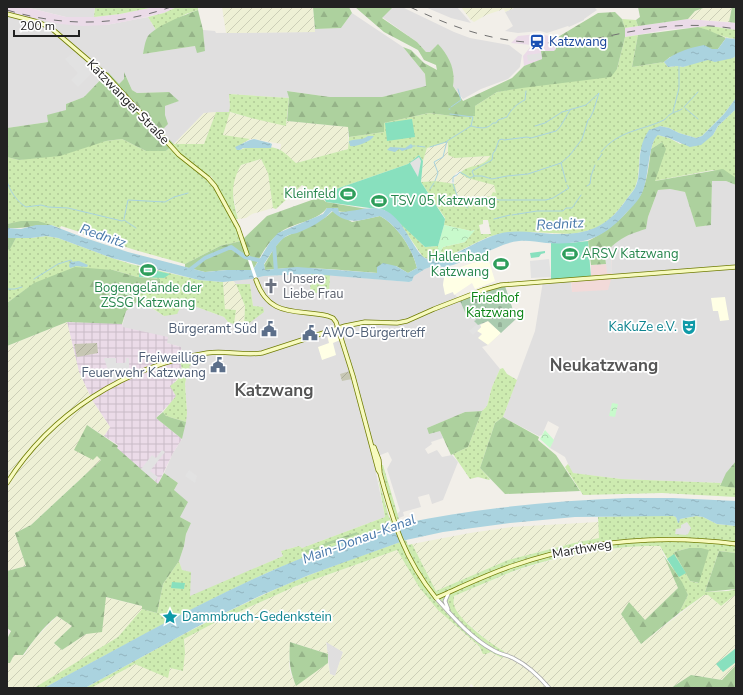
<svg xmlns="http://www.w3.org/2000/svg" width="743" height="695" font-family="'Nunito Sans',sans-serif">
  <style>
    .residential { fill: #e0dfdf }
    .commercial { fill: #f2dad9 }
    .industrial { fill: url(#industrial-grid) }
    .education { fill: #ffffe5 }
    .railway { fill: #ebdbe8 }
    .construction { fill: url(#construction-furrows) }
    .farmland { fill: url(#farmland-furrows); fill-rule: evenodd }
    .grass { fill: url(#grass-dots); fill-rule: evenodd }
    .forest { fill: url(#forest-firs) }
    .cemetery { fill: url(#cemetery-stones) }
    .park { fill: url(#park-crowns) }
    .pitch { fill: #88e0be }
    .parking { fill: #e2e2e2 }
    .water { fill: url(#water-ripples); fill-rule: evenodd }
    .pier { fill: #fff }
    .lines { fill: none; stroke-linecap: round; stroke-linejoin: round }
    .stream { stroke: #aad3df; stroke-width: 1 }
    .river { stroke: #aad3df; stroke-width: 4 }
    .tertiary-casing { stroke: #a9a9a9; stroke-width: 4.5 }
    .secondary-casing { stroke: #707d05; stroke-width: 5 }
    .tertiary { stroke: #fff; stroke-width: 3 }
    .secondary { stroke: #f7fabf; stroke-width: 3.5 }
    .rail { stroke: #707070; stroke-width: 1; stroke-dasharray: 8 8; stroke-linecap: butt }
    .labels { text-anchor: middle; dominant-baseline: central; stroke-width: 3.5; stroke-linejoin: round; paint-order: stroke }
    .transit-label { font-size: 13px; fill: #164399; stroke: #fff; text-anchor: start }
    .street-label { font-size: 13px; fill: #222; stroke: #fff }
    .leisure-label { font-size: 13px; fill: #27864d; stroke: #fff; text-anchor: end }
    .worship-label { font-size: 13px; fill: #5b616d; stroke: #fff; text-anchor: start }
    .park-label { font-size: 13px; fill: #0c8416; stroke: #fff }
    .culture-label { font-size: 13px; fill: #0d838f; stroke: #fff; text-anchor: end }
    .service-label { font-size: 13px; fill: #4e5e75; stroke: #fff; text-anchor: end }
    .water-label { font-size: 14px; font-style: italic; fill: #4a7aab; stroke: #fff }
    .district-label { font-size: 17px; font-weight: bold; fill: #555; stroke: #fff }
  </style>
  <defs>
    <pattern id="industrial-grid" width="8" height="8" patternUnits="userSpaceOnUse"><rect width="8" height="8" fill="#ebdbe8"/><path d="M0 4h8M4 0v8" fill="none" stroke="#c9bcc7"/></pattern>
    <pattern id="construction-furrows" width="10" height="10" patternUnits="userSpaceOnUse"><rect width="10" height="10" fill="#c7c7b4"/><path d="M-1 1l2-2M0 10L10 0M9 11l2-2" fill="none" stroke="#abab9a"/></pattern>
    <pattern id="farmland-furrows" width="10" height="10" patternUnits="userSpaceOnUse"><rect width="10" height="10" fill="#eef0d5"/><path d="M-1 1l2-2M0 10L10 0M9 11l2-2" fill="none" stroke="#ccceb7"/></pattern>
    <pattern id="grass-dots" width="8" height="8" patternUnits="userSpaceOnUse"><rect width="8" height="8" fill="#cdebb0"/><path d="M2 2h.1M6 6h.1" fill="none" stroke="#b0c997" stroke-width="1.8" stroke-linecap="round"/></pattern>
    <pattern id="forest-firs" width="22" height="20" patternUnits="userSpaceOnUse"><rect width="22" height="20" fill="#add19e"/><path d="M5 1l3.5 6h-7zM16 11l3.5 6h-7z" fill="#95b388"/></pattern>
    <pattern id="cemetery-stones" width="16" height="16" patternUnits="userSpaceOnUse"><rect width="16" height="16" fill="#aacbaf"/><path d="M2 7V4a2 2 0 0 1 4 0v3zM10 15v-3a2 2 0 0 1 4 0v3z" fill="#92ae96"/></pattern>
    <pattern id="park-crowns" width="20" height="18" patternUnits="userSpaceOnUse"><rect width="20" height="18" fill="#c8facc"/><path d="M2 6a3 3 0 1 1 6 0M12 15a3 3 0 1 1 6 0" fill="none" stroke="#acd6af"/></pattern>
    <pattern id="water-ripples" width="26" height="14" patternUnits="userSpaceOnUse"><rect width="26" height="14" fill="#aad3df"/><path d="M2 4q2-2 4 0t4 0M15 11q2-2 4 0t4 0" fill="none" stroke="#92b5bf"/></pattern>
  </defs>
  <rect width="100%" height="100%" fill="#f2efe9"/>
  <!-- residential -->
  <path class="residential" d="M25 7H95L94 17H66Z
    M393 7H402L454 32 470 38 509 45 522 55 520 67 508 79 481 89 463 99 453 86 454 78 453 71 436 46 430 52H426L417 42 382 17Z
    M425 7H457L471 23 451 18Z
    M516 7H594L597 10 584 19V20L569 27 568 26 547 33 540 31 518 33 505 31 513 26 505 12Z
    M7 12 106 25 148 17 156 30 148 37 143 54 195 46 205 51 203 30 215 31 216 33 314 32 315 29 341 28 352 13 403 47 425 74 426 86 382 97H330L288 91 289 98 229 94V100L231 106 229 112 204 113 174 144 161 131 165 106 178 101 169 92 137 93 132 90 125 74V79L119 84 108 72 84 97 66 104V110L48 122 7 128Z
    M712 181H726L736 185V461L721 483 621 479 572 473 565 457 550 448 559 427 548 421 542 435 539 436 503 417 535 331 543 281 571 279 572 291 612 276 611 247 618 240 630 233 646 229 648 217 658 190 670 189 685 192 696 227 711 225Z
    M433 266 444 267 445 272 443 285 453 292 460 301 468 319 474 317 476 320 488 321 501 333 488 345 482 347 500 369 492 387 487 406 482 411 465 412 427 428 440 431 443 438 431 442 432 444 425 449 428 454 437 450 442 457 452 455 458 462 443 500 432 504 429 494 418 497 421 507 403 512 404 516 399 518 397 514 400 511 387 469 392 460 388 452 373 458 385 517 302 548 299 546 281 551 283 556 190 597 179 561 184 546 186 534 191 523 180 517 174 490 178 483 164 473 173 453 182 439 187 413 185 384 189 366 192 364 191 359 183 361 181 347 167 343 122 327 126 311 139 300 164 316 183 302 224 317 228 322 244 327 263 307 253 306 250 284H236L233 281 264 276 311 274 310 293 329 292 330 275 409 282 412 281 414 276 425 269Z
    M326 641 343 652 335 676 330 674Z"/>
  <!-- commercial -->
  <path class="commercial" d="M611 247 612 276 608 290 572 292 571 279 591 277V265L606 264 605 253Z"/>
  <!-- industrial -->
  <path class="industrial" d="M83 321 122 324 123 327 168 337 167 343 181 347 183 361 180 362 183 369 181 374 174 383 177 396 156 418 182 439 173 453 158 484 116 448 118 445 104 436 110 427 92 400 79 372 67 322Z"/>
  <!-- education -->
  <path class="education" d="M488 258 495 281 475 289 472 283 454 295 453 292 445 295 443 285 445 272Z
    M725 297 729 320 720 321 718 311H713L711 298Z
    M488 321 501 333 488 345 478 338 482 334 477 331 481 327 480 325Z
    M333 332 338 334 340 340 333 343 336 355 322 360 318 347 329 343 327 335Z"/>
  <!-- railway -->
  <path class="railway" d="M7 7H25L66 17H94L120 14 154 7H177L164 13 128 21 106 25 83 26 60 24 10 13 7 12Z
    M688 19 736 23V30L710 26 666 30 625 37V28Z
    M538 34 562 38V44L554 51H541L543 59 524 66 523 56 532 45 511 43 518 36Z"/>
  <!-- construction -->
  <path class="construction" d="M97 343 98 353 77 357 74 344Z
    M350 371 352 379 342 381 340 374Z"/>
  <!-- farmland -->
  <path class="farmland" d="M222 7H313L315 32 226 33Z
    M461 7H516L505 12 504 9 486 15 474 22 470 19Z
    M706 7H732L729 22 688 19 695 11Z
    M216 112 204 144H174L204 113Z
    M229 112 251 118 286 125 287 121 348 127V149L296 163 280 151 281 144 254 139H241L223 135Z
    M448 142 455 158 490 156 487 161 482 164 460 171 456 173 449 184 435 181 421 182 423 161 427 148Z
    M261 159 268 172 273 208 252 214 246 218 238 219 232 188 235 176 241 165Z
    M460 173 467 178 495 185 496 193 491 196H487L479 199 473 200 469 205 464 206 460 202 455 187 454 179Z
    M233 281 236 284 245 306 244 327 234 324 236 310 225 309 223 282Z
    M67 322 79 372 92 400 110 427 104 436 87 425 97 456 101 460 31 525 15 533 26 566 7 571V346Z
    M598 522 600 538 574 543 508 560 436 591 412 544 470 533 511 527Z
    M639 546H660L678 588 645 620 629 603 621 614 641 644 704 595H708L721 606 736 594V665L722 680 691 675 671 688H475L471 684 469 688H91L135 664 170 668 182 671 185 653 184 639 212 624 296 586 397 550 419 587 479 646 480 650 486 654 491 652 502 657 504 651 494 646 459 616 453 605 454 596 512 572 544 562 601 550ZM290 642 328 654 326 642 343 652 335 676 330 674 328 663 296 685 290 672 289 663Z
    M105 597 142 606V609L118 637 34 688H7V663L10 662 14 655H24L34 640 57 616 72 626 54 643 62 650 86 634 104 604Z"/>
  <!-- grass -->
  <path class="grass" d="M80 7H154L120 14 94 17 95 8Z
    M177 7H198V10L186 14 156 30 148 17 164 13Z
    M622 19 636 20 638 26 625 28Z
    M710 26 736 30V39C722 38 711 31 698 27Z
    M638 35 632 67 664 62 668 67 677 66 683 67 703 60 733 58 736 56V98L724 114 702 136 696 138 679 133 669 128 660 126 640 151 638 178 635 188 620 208 609 220 596 228 583 232 571 234 531 232 503 233 488 237 453 254 430 260 423 257 399 222 425 247 438 246V256L443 247 465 242 474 230 471 231 444 225 445 218 421 182 435 181 455 184C455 191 459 201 464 206L469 205C471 200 485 196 491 196L493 192 496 193 494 185 467 178 460 173C468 164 484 168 490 156L455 158 448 155V142L427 148 423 161 419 155 408 164 322 194 316 195 302 185 276 209 273 208 268 173 261 159 241 165C230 185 232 197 238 219H236L211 176 206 179C222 196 233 219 241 241L220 246 185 264 135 250 61 226 60 228C42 221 26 220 7 224V157L19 160 106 141 122 139 146 151H166L174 144H204L216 112H229C231 105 229 100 229 94L289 98 286 126 251 118 230 112 223 135 250 139 243 143 240 150C245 146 271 146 278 149 284 151 291 159 296 163L348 149 349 137 384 132V123L429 113 460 117 475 116V106L497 92 617 69 625 37ZM483 220H488L491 234H481L479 225 483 224Z
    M736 109V178L713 170 654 181 662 142 651 149 655 137 658 135 669 138 680 144 713 135 718 126Z
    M46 236 58 238 112 258 131 264 199 280 223 282 225 309 236 310 234 324 228 322 224 317 183 302 177 314 164 316 131 294 137 285 160 284V279L137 277 113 270 35 283 7 303V250L10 248 16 238H31Z
    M311 274 330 275 329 293H310Z
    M236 284H250L253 306 263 307 264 312 244 327 245 306Z
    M191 359 193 364 189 366 190 368 188 369 185 384 187 413 186 422 166 416 163 412 176 396 170 386C180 379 184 373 180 361Z
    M503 368 507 374 517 380 503 417 495 423 480 468 490 479 489 480 478 477 470 479 453 454 468 447 482 411 487 406 492 387 500 369Z
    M568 464 573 473 621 479 721 483 720 485 736 488V497L662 493 583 495 565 467Z
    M381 465H383L399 519 396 520 386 486Z
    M378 478 389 517 395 526C348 541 301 557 256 578 184 611 115 651 44 688H34L118 637 142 609 157 613 163 584 179 561 182 570 191 572 190 596 283 556 281 551 299 546 302 548 385 517Z
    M626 516H673L676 517 678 522H679L680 519 696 516 703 517 717 524 736 526V553L719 551 705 592 728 591 736 589V594L721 606 708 595H704L679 613 688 595 660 546C613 545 555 556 511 572 492 580 473 588 454 596 454 599 453 603 454 605 457 619 492 645 504 651L502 658 491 652 486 654H483L479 646 438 610 419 587 397 550 296 586 212 624 184 639 185 653 183 671 170 668 168 678 135 664 91 688H85C144 656 202 622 263 595 309 573 358 557 406 540L408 545 412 544 436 591 508 560 574 543 599 538 598 517ZM689 548H701L698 583 690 581 674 552Z"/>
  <!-- forest -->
  <path class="forest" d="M313 7H349L352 13 341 28 315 29Z
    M355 7H393L382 18 417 42 426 52H430L438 44C449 56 456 70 453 86L463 101 512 78 524 66 542 59 541 51H554L556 49 555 44H562V38L558 37 598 13 615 12 622 19 625 28V37L617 69 611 77 522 88 497 92 475 106V116L460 117 429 113 384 123V132L349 137 348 127 287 121 289 98 287 91 330 97H382L426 86 425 74 403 47 411 50 424 63 437 70 436 65 424 60 418 50 384 32Z
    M638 7H706L695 11 688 19 638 26 636 20 640 17Z
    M732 7H736V23L729 22Z
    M198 10 203 30 205 51 197 53 195 46 143 54C144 49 145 41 148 36 157 25 185 15 198 10Z
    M698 27 708 30 726 38 718 49 670 57 664 62 632 67 638 35Z
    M108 72 119 84 124 79V72L132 90 137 93 169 92 179 101 165 106V115L168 124 161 131 174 144 166 151H146L122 139 106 141 60 156 19 160 7 157V128L48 122 47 115 66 110V104L84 97Z
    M662 142 666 149 655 181 723 169 736 178V185L726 181H712L711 225 696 227 685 192 670 189 658 190 648 217 646 229C626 235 620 238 605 253L606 264 591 265 588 241C607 231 622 220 635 202 638 199 641 195 642 192 648 178 649 163 651 149Z
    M320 197 326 202 367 209C351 212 343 214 327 208 315 223 292 222 278 234 267 243 260 257 253 270H227L205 272 185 267V264L220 246 241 241 267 216Z
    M333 211 352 222 380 216C398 226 412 248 417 268L408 273 396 266 377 267 378 273C340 270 302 265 265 270L264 265 275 247 283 238 326 217Z
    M21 221H38L51 225C35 225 23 229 7 228V224Z
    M7 238H16L10 249 7 250Z
    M75 267 113 270 137 277 160 279V284L137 285 119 282 124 293 126 295 131 294 139 300 126 311 122 324 67 322 7 346V303L34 283Z
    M482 411 468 447 451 455 440 431 429 434 427 428 465 412Z
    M163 412 166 416 186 422 182 439 156 418Z
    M503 417 539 437 538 440 556 455 580 491 505 494 480 468 495 423Z
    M87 425 118 446 117 448 158 484 164 473 178 483 174 490 188 502 180 517 191 523 186 534 184 546 179 561 163 584 157 613 142 609V606L106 597 102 632 86 634 62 650 54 643 72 626 57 616C43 627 33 641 23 655H14L10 663H7V639L11 631 7 628V571L26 566 15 533 31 525 101 460 97 456 93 460 74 450Z
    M736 461V488L720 486 726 473Z
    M357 532 358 534 306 553 305 550 315 548 328 542Z
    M689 548H701L709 550 699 583 690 581 674 552Z
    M719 551 736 553V589L705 592Z
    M664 556 682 582 688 595 679 613 641 644 621 614 629 602 645 620 678 588Z
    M290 642 328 654V663L296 686C289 668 289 660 290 642Z
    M736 665V688H671L691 675 722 680Z"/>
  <!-- cemetery -->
  <path class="cemetery" d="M505 286 516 319 501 333 488 321 478 325 474 321 476 320 474 317 468 319 460 301 495 288Z"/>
  <!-- park -->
  <path class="park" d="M444 225 471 231 475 230 465 242 443 247 438 256V246Z
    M124 285 133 287 129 294 126 295 123 293 122 289Z
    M612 403 618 404 615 417 609 416Z
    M545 430 554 440 550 448 540 439Z"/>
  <!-- pitch -->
  <path class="pitch" d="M412 119 415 137 387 141 385 123Z
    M419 155 423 161 421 182 445 219 444 225 438 246 425 247 391 215 384 210 326 202 322 194 408 164Z
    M588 241 591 277 551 280V243H569Z
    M545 251V253L541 254 539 257 531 258 530 253Z
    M140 267 170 274 164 278 139 277Z
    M674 554 686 573 679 577 667 559Z
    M172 582 185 583 184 589 171 588Z
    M736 648V662L723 672 716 664Z"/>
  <!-- parking -->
  <path class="parking" d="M75 52 104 76 100 80 93 72 78 87 71 80 78 73 65 59Z
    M541 53 542 59 528 61 527 55Z
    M419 157 421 161 418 177 410 163Z
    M605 253H611L612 273H607Z
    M549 259 551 277 531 278 530 261Z
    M476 325H480L481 327 473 335 469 331Z
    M104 358H116V363H124L126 362V358H129V375L113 381 111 380Z
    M162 450 165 452 150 471 158 477 155 481 141 469 152 455 156 458Z
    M189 470 197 476 195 483 185 476Z
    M687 522 691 528 688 534 686 535 675 534 676 529 681 528V525Z"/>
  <!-- water -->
  <path class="water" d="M726 38 736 39V56L733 58 715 62 708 60 683 67 677 66 668 67 664 62C675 52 689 48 704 45L712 49H718Z
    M736 98V109L718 126 713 135 701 145 690 147 669 138 658 135C648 142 649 180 642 193 639 200 632 207 627 212 602 240 583 245 546 243 537 242 528 240 519 241 507 242 496 248 484 253 474 257 464 261 453 265L444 267 433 266 425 269 414 276 412 281 409 282 311 274 264 276 251 279 223 282 199 280 112 258 58 238 46 236 31 238H7V228L21 229 36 225H51L82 237 128 252 205 272 227 270H253L270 242 278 233 323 214 327 208H338L339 212C353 212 370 205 384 210 405 218 415 256 427 259 431 260 433 259 436 258 442 256 448 256 454 254 469 247 482 239 498 234 516 229 534 233 553 234 584 235 605 229 624 203 627 198 632 193 635 188 641 176 638 162 641 149 642 142 645 136 649 130L660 126 669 128 679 133 696 138 702 136 724 114ZM332 211C347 226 362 220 380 216 398 226 412 248 417 268L408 273 396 266 383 263 377 267V273L297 267 265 270 264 264C270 255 276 244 285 237 289 234 293 234 297 233 310 228 323 221 332 211Z
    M368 136H374C370 142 357 147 350 146L349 141C357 138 361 141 368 136Z
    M254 139 270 143 272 144 271 148H243L240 150H237L235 147 250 140Z
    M411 144 413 146 412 148 402 151 399 149 395 152 387 150 390 147 405 148Z
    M79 261 88 265 87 267 76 266 70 268 69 266 70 262Z
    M627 498H673L736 501V526L717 524 703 517 696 516 680 519 679 523H678L676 517 673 516 575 517 510 523 443 532 406 540 309 575 264 594 204 623 85 688H44C129 643 213 594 302 558 335 545 369 534 402 523V521L405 523C480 508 551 501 627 498Z"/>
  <!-- pier -->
  <path class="pier" d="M246 254H249L258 280 255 281Z"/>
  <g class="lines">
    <!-- stream -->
    <path class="stream" d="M451 107 461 100 458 89
      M684 107 698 92
      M685 108 698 119
      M449 109H450
      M673 112 679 88V66
      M471 126C479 128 487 130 493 123H496L498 120 507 117C511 109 518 103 525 100L526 91
      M413 146H415
      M417 146 425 147
      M430 147 446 142
      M601 152C619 130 641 131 664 120 667 118 668 115 671 114 675 111 678 112 682 109
      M598 160 602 154
      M561 163 566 182
      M474 176H482L492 179 507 176 528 174 561 163 570 155 582 139 588 120 590 118 593 112 599 93 586 105 562 112 545 123 535 126
      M7 180C8 189 18 203 26 207L41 205 48 207 68 208 122 221 124 220 136 228
      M435 181 438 173 434 162 443 157 447 141 471 126 473 117 450 114
      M453 182V177L457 175 460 172 470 178 474 176 472 171 492 160 493 153 495 151 499 140 502 139 504 140 527 137 531 138 556 131C561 128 566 115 571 109
      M453 184 459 201 468 208
      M587 186 590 184 591 176 595 165
      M430 189 434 183
      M493 198 499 200H546L553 198 569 188 567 185
      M512 215 537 211H563L566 208H572L581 195
      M124 219 128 200 165 202 174 197 188 193
      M494 219 510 215
      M34 279 58 264 71 260 72 262
      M7 289H15L22 287"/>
    <!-- river -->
    <path class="river" d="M274 245 276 272
      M188 271 205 258 231 247 245 257 262 261"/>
    <defs>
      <path id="tertiary" d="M436 598C453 617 471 638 493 650 499 654 507 655 513 658 527 665 539 676 549 688
        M448 609 445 601 449 592"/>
      <path id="secondary" d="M7 14 38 22 51 28 107 76 179 155 208 178 215 186 238 228 247 254
        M256 280C269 318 296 309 328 316L333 318 336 322 353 376 378 470 380 473C393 521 404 559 436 598 461 587 486 575 512 566 584 541 661 534 736 544
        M374 447 379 460 380 473
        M7 483C51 413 126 366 207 353 225 350 243 356 262 353L345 326 365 322 397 323 407 321 434 309 483 290 501 285 736 267"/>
    </defs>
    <!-- tertiary casing -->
    <use href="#tertiary" class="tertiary-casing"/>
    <!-- secondary casing -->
    <use href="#secondary" class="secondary-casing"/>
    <!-- tertiary -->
    <use href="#tertiary" class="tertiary"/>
    <!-- secondary -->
    <use href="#secondary" class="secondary"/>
    <!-- rail -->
    <path class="rail" d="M410 7C469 35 514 48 580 41 598 39 616 34 634 31 668 25 701 23 736 29
      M7 10C64 27 116 26 171 7"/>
  </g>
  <!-- icons -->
  <defs>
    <symbol id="station-bare" viewBox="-9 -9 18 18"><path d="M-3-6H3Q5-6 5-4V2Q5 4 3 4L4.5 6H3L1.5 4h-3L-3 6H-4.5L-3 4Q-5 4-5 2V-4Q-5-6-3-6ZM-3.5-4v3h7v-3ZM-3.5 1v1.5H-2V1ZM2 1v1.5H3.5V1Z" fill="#1a4fb4" stroke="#fff" stroke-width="2.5" paint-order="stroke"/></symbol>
    <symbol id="stadium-bare" viewBox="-9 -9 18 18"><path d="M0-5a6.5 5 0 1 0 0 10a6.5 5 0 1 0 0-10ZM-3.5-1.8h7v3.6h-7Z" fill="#2e9e5b" stroke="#fff" stroke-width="2.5" paint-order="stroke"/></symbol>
    <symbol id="church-bare" viewBox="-9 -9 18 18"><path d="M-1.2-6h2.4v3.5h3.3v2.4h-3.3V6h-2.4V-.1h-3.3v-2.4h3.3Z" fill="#6b7280" stroke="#fff" stroke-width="2.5" paint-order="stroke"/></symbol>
    <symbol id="theatre-bare" viewBox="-9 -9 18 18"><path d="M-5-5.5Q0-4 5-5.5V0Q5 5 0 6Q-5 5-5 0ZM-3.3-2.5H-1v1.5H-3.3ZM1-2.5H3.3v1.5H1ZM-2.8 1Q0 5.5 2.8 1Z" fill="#0f9aa8" stroke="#fff" stroke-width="2.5" paint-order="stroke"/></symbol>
    <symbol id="civic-bare" viewBox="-9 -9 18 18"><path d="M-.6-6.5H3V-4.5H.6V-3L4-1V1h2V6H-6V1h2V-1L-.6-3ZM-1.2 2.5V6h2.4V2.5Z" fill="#5c6f8a" stroke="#fff" stroke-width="2.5" paint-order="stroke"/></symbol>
    <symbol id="sight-bare" viewBox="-9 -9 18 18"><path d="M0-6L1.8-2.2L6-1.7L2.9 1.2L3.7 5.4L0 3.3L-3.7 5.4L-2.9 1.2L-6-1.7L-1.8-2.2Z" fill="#0f9aa8" stroke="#fff" stroke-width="2.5" paint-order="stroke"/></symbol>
  </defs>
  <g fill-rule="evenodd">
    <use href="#station-bare" x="526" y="31" width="22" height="22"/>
    <use href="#stadium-bare" x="337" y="183" width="22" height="22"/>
    <use href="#stadium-bare" x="368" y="190" width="22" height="22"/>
    <use href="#stadium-bare" x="559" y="243" width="22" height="22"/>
    <use href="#stadium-bare" x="490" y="253" width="22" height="22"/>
    <use href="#stadium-bare" x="137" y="259" width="22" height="22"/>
    <use href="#church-bare" x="260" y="275" width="22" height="22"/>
    <use href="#theatre-bare" x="678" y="316" width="22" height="22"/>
    <use href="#civic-bare" x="258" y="318" width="22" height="22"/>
    <use href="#civic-bare" x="299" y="322" width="22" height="22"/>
    <use href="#civic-bare" x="207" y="354" width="22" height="22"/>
    <use href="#sight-bare" x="159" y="606" width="22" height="22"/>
  </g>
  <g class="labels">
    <!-- transit labels -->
    <g class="transit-label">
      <text x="549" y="42">Katzwang</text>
    </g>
    <!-- street labels -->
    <g class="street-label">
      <text transform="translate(128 102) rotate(46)">Katzwanger Straße</text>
      <text transform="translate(582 549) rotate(-10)">Marthweg</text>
    </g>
    <!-- leisure labels -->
    <g class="leisure-label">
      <text x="336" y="194">Kleinfeld</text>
      <text x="391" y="201" text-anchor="start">TSV 05 Katzwang</text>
      <text x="582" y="254" text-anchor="start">ARSV Katzwang</text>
      <text x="489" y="257">Hallenbad<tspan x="489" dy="15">Katzwang</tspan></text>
      <text x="148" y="288" text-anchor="middle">Bogengelände der<tspan x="148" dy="15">ZSSG Katzwang</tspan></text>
    </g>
    <!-- worship labels -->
    <g class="worship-label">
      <text x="283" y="279">Unsere<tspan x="283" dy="15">Liebe Frau</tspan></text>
    </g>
    <!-- park labels -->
    <g class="park-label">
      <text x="495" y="298">Friedhof<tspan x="495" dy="15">Katzwang</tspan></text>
    </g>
    <!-- culture labels -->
    <g class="culture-label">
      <text x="677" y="327">KaKuZe e.V.</text>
      <text x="182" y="617" text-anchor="start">Dammbruch-Gedenkstein</text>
    </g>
    <!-- service labels -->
    <g class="service-label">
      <text x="257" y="329">Bürgeramt Süd</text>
      <text x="322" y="333" text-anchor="start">AWO-Bürgertreff</text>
      <text x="206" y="358">Freiweillige<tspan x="206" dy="15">Feuerwehr Katzwang</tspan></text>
    </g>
    <!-- water labels -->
    <g class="water-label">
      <text transform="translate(560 224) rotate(-3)">Rednitz</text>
      <text transform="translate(103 236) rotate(19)">Rednitz</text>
      <text transform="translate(359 539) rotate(-20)">Main-Donau-Kanal</text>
    </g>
    <!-- district labels -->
    <g class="district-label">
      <text x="604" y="365">Neukatzwang</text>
      <text x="274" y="390">Katzwang</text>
    </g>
  </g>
  <!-- border -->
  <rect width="743" height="695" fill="none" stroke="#222222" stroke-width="16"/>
  <!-- scale -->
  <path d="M14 30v6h65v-6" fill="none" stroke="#222222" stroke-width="2"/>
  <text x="20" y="30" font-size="12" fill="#222222" stroke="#ffffff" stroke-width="3" paint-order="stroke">200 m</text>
</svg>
